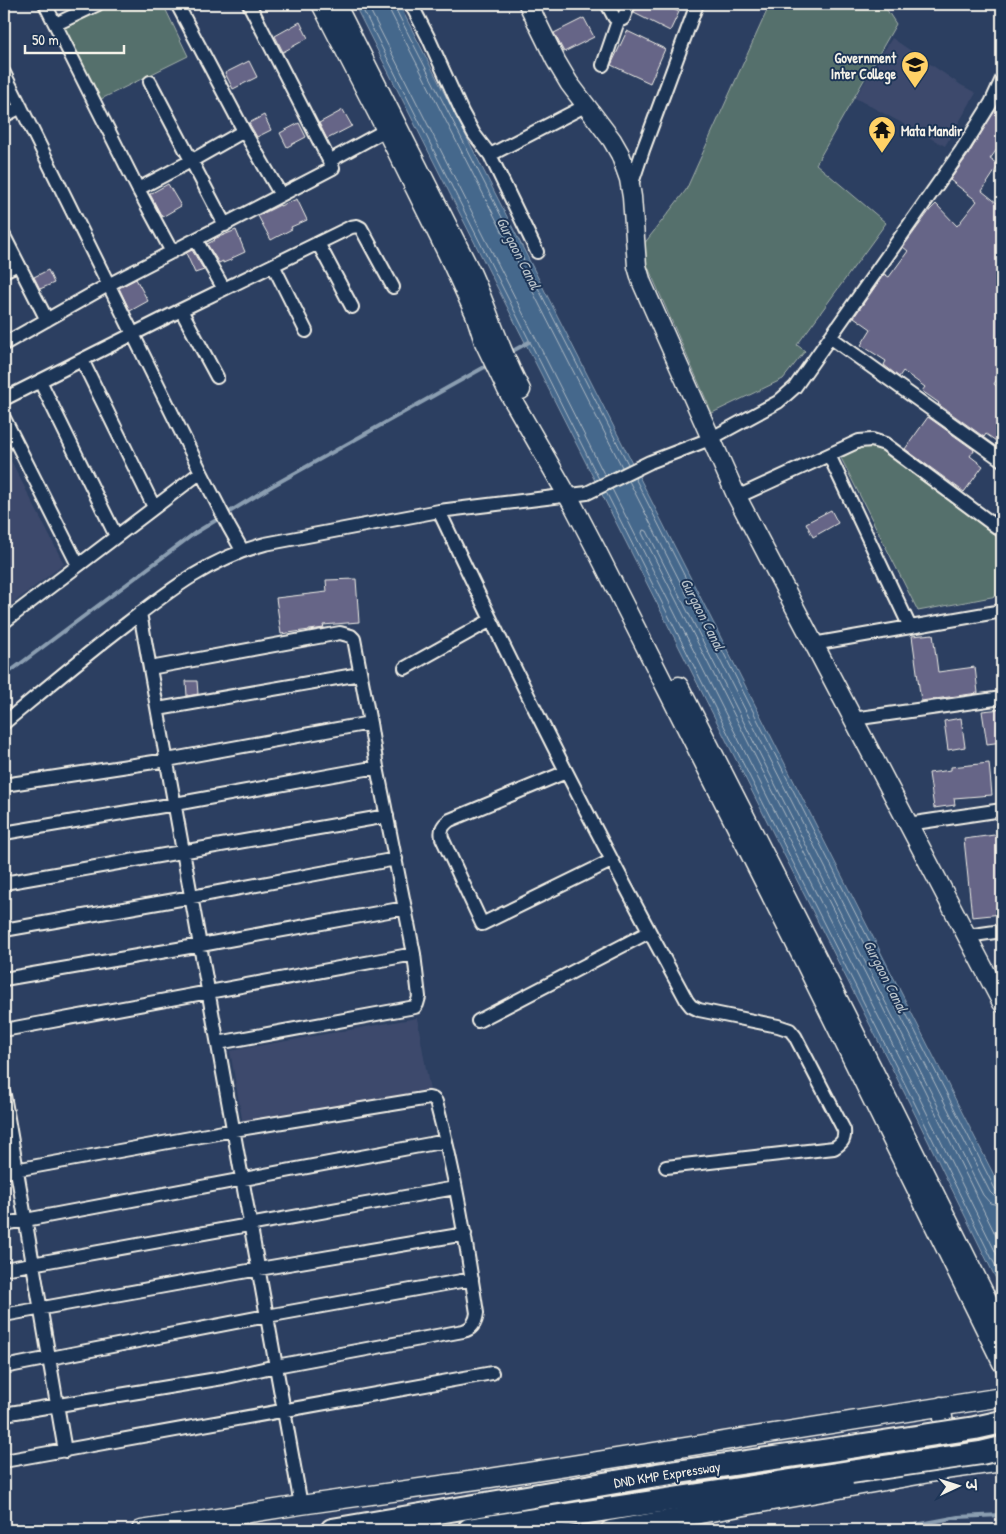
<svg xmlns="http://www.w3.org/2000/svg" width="1006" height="1534" font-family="'Patrick Hand','Playpen Sans Deva',sans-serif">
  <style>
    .built { fill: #3d4a6c }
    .green { fill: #546f6c; stroke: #a4b0aa }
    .water { fill: #45678c; stroke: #8b9eb1 }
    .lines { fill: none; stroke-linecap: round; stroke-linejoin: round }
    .shore { stroke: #aebac3; stroke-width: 1 }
    .stream { stroke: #8b9eb1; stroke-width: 4 }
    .building { fill: #666587; stroke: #f4f1e8 }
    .street-casing { stroke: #f4f1e8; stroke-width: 16 }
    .secondary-casing { stroke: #f4f1e8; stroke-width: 21 }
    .highway-casing { stroke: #f4f1e8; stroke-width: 26 }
    .street { stroke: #1d3557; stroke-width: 12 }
    .secondary { stroke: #1d3557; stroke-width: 18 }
    .highway { stroke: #1d3557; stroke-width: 22 }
    .highway-bridge-casing { stroke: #f4f1e8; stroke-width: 26; stroke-linecap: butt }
    .highway-bridge { stroke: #1d3557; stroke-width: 22 }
    .labels { text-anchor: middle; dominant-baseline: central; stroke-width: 4; stroke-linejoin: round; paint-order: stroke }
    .poi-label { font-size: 14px; font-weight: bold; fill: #f4f1e8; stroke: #1d3557; text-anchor: end }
    .street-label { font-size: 14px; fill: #f4f1e8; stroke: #1d3557 }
    .water-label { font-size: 15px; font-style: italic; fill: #b7c1c8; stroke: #1d3557 }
  </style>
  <rect width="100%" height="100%" fill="#2c3f61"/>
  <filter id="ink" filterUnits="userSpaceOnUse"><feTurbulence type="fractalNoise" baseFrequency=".02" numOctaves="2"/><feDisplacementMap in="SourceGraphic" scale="10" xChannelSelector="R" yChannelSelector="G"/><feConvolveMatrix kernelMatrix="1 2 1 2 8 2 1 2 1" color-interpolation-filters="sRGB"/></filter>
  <g filter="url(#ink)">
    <!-- built -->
    <path class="built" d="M892 38 961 85 976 93 945 146 855 98Z
      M4 447 64 564 4 610Z
      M417 1018 430 1091 243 1124 230 1051Z"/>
    <!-- green -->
    <path class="green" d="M100 4H163L188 56 99 100 61 23Z
      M770 4H883L896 24 816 164 886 223 797 345 805 351 783 379 712 413 640 249 686 190Z
      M871 443 1002 540V595L918 611 841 458Z"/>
    <!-- water -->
    <path class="water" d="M354 4H399L1002 1191V1291L906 1096Z"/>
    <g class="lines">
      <!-- shore -->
      <path class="shore" d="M360 4 599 479
        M367 4 605 476
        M388 4 390 11 622 467
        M395 4V8L628 464
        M635 478 995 1189 998 1192H1002
        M629 481 990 1192 995 1197 1002 1199
        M612 489 916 1091 1002 1265
        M606 492 910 1094 1002 1279
        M1002 1206 990 1203 983 1195 647 531 643 530 642 533 923 1087 1002 1248"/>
      <!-- stream -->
      <path class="stream" d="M509 353 529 342
        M4 676 195 533 272 486 490 364
        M889 1530 958 1517 1002 1515"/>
    </g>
    <!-- building -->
    <path class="building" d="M637 4H662L679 12 670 31 634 13Z
      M584 18 594 37 564 52 554 33Z
      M300 22 308 38 283 52 275 36Z
      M627 31 665 49 650 83 611 65Z
      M249 61 257 77 233 89 225 73Z
      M1002 98V136L998 144 1000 145 990 159 999 165 982 191 1002 207V366L999 373 1000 374 994 384 1002 391V445L986 434 984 437 938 404 939 403 922 391 925 387 903 371 899 377 884 365 886 361 861 345 871 329 854 317 884 274 889 277 908 251 903 247 930 210 936 204 957 226 977 201 950 180 968 155Z
      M343 110 352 126 327 139 319 123Z
      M264 115 271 130 257 137 249 123Z
      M299 123 306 137 287 147 280 133Z
      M168 184 181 206 162 217 150 194Z
      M297 199 307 220 291 227 292 229 271 240 258 216 280 205V206Z
      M236 230 245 252 232 258 233 259 223 263V261L219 263 207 244 215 240 214 239Z
      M192 250 204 270 195 273 186 253Z
      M48 270 54 283 40 289 34 277Z
      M136 279 148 301 130 311 119 288Z
      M928 417 974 450 970 456 983 466 964 492 905 449Z
      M831 510 838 523 813 537 806 523Z
      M356 579 359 622 323 625 324 628 281 634 276 598 327 592 326 580Z
      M933 634 938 672 975 667 978 693 921 701 912 636Z
      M186 681H197L198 694 187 696Z
      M1002 709V742L987 744 982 711Z
      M961 718 965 747 948 750 944 721Z
      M989 763 992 795 954 798 955 805 934 808 929 773 951 770V767Z
      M1002 834V914L972 917 964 839Z"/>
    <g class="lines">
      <defs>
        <path id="street" d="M45 4 138 189 172 252
          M177 4 244 131 281 195
          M411 4 428 37 462 112 474 134 490 155 585 106
          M607 4 614 17 618 21 623 19 629 4
          M56 24 98 4
          M603 65 618 21
          M4 73 201 472 229 527 242 550
          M150 82 225 225
          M4 116 21 107
          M490 155 537 252
          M329 161 386 130
          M631 186 643 150 697 4
          M138 189 191 161 244 131
          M4 236 47 320
          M196 240 224 289
          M318 243 352 307
          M273 265 306 331
          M4 271 18 264
          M181 310 217 377
          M830 337 1002 460
          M4 344 108 285 333 168 249 4
          M82 360 154 507
          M40 381 116 536
          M4 399 181 310 351 227 357 226 361 228 393 287
          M4 418 78 565
          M829 455 910 627
          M737 497 859 441 872 440 885 444 1002 531
          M439 511C517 677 599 840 687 1001L691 1006 699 1010 778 1026 790 1030 795 1036 844 1130C845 1140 842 1143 834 1148L666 1167
          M140 613 301 1505
          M4 622 201 472
          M813 644 1002 611
          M150 668 340 633 351 636 354 639 370 723 377 767 414 954 419 997 417 1004 415 1007 218 1043
          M405 668 491 620
          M158 709 360 674
          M853 719 1002 698
          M4 723C44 690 84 656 125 625 170 590 209 559 265 544L439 511 587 493 650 462 710 439 778 402 795 387 961 151 991 103 1002 79
          M566 772 450 820C443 825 440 829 442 838L482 924 611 861
          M4 785 167 760 370 723
          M908 824 1002 810
          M4 833 175 804 377 767
          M4 883 387 816
          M4 930 192 897 396 859
          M967 936 1002 931
          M4 979 201 945 405 908
          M478 1021 649 932
          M4 1030 414 954
          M4 1095 65 1451
          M4 1172 234 1130 429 1098 433 1099 436 1102C455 1172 466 1242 477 1313 476 1322 472 1329 463 1331L276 1366 223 1378 4 1414
          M4 1224 446 1141
          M4 1269 455 1188
          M4 1315 259 1269 465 1234
          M4 1367 267 1316 472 1279
          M4 1461 492 1373"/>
        <path id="secondary" d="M321 4 386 130 447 253 475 314 484 342 507 390 573 505 596 549 803 959 1002 1363
          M336 4 471 272C489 311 500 352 521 390
          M528 4 556 61 569 83 612 140 620 154 629 179 632 197 637 266 642 283 737 497 1002 1003
          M679 686 844 1011 1002 1329
          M941 1406 952 1469
          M141 1530 301 1505 490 1478 1002 1397
          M610 1530 952 1469 1002 1462"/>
        <path id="highway" d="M332 1530 657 1475 844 1448
          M469 1530 851 1472"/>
      </defs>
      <!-- street casing -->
      <use href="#street" class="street-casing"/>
      <!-- secondary casing -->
      <use href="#secondary" class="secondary-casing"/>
      <!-- highway casing -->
      <use href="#highway" class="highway-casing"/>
      <!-- street -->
      <use href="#street" class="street"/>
      <!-- secondary -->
      <use href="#secondary" class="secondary"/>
      <!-- highway -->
      <use href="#highway" class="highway"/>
      <defs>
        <path id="highway-bridge" d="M844 1448 975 1428 1002 1422
          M851 1472 981 1453 1002 1448"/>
      </defs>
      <!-- highway-bridge casing -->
      <use href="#highway-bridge" class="highway-bridge-casing"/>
      <!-- highway-bridge -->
      <use href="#highway-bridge" class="highway-bridge"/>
    </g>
  </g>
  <!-- icons -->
  <defs>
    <symbol id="university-pin" viewBox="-11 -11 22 30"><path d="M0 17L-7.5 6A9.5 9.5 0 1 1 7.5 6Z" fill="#ffd166" stroke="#1d3557"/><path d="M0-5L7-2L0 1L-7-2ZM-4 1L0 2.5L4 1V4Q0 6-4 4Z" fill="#111"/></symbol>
    <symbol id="temple-pin" viewBox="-11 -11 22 30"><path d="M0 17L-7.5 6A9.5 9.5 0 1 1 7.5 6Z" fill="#ffd166" stroke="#1d3557"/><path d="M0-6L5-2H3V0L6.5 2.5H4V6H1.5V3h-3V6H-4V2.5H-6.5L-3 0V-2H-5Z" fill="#111"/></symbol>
  </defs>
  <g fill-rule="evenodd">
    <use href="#university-pin" x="899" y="49" width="32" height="43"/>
    <use href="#temple-pin" x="866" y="114" width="32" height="43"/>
  </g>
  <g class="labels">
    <!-- poi labels -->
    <g class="poi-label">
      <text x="896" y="57">Government<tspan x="896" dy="16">Inter College</tspan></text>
      <text x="901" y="130" text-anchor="start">Mata Mandir</text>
    </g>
    <!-- street labels -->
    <g class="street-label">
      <text transform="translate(667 1474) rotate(-9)">DND KMP Expressway</text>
    </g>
    <!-- water labels -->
    <g class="water-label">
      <text transform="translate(519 253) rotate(63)">Gurgaon Canal</text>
      <text transform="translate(703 614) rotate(63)">Gurgaon Canal</text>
      <text transform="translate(886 976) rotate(63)">Gurgaon Canal</text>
    </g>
  </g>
  <!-- margin -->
  <rect width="1006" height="1534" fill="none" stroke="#1d3557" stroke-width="20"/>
  <rect x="10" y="10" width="986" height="1514" fill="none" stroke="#f4f1e8" stroke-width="2" filter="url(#ink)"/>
  <!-- north arrow -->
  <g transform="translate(958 1486) rotate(86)" stroke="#1d3557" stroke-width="4" paint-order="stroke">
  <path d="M0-4L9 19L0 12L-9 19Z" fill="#f4f1e8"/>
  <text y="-8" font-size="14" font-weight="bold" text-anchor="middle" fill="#f4f1e8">उ</text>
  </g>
  <!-- scale -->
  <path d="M25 45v8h99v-8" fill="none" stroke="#f4f1e8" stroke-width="2.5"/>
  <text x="32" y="45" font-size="15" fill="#f4f1e8" stroke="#1d3557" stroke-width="4" paint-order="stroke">50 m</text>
</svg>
